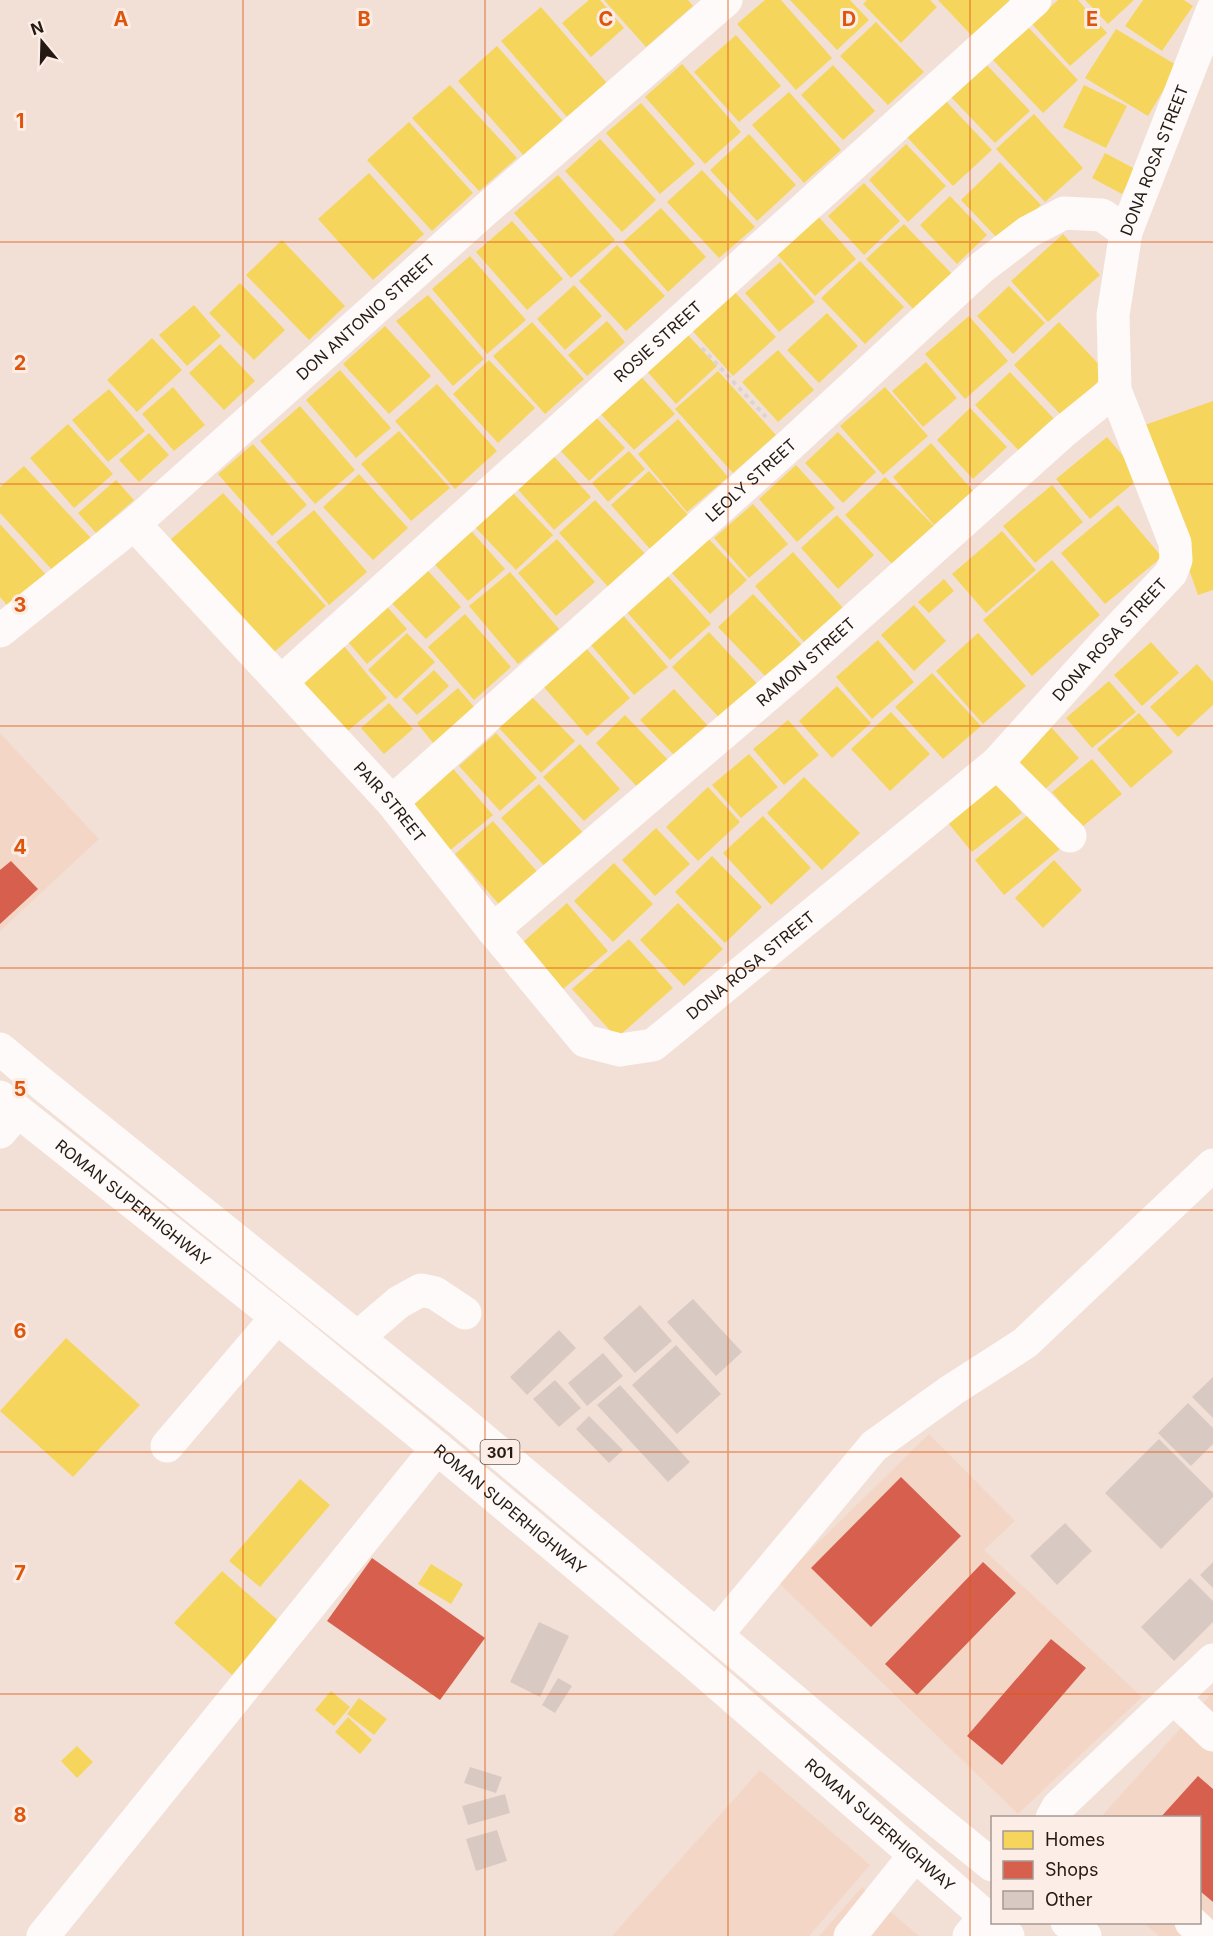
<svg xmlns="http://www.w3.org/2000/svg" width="1213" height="1936" font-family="Inter,sans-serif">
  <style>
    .built { fill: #f4d6c6 }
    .homes { fill: #f6d55c }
    .shops { fill: #d6604d }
    .building { fill: #d8cac2 }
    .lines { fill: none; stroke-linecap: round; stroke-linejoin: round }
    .path { stroke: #dad5d3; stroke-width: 4; stroke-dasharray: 4.5 4.5; stroke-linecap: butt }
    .minor { stroke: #fdfaf9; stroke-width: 33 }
    .major { stroke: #fdfaf9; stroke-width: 33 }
    .grid { fill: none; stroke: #de560c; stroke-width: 1.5; stroke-opacity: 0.55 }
    .labels { text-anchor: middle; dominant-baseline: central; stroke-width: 6; stroke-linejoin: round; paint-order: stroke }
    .shield { fill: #fceee7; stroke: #665a53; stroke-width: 1.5 }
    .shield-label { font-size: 15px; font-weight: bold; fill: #251a13 }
    .street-label { font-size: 16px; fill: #251a13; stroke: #fceee7 }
    .grid-label { font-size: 20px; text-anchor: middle; font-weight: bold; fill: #de560c; stroke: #fceee7; stroke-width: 6; stroke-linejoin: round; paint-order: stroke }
  </style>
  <rect width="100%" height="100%" fill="#f2e0d6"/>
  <!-- built -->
  <path class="built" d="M0 733 99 839 0 931Z
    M929 1434 1015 1521 984 1550 1142 1697 1018 1814 778 1582Z
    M1213 1692V1936H1159L1144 1923 1200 1922V1818H1100Z
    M760 1770 870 1865 809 1936H612Z
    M862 1887 919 1936H819Z"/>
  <!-- homes -->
  <path class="homes" d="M589 0H600L624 28 591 57 562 23Z
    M604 0H688L693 6 646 47Z
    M765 0H781L832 58 796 90 737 24Z
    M790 0H850L869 20 837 50Z
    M867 0H930L937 7 901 43 863 4Z
    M938 0H1010L972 36Z
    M1058 0H1078L1107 33 1070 66 1032 24Z
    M1085 0H1134L1108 24Z
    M1143 0H1184L1193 6 1162 51 1125 26Z
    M541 7 607 83 567 117 501 41Z
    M876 22 924 72 888 105 840 56Z
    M1026 25 1078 80 1043 113 992 59Z
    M1116 29 1178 66 1148 116 1085 78Z
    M736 35 781 86 739 122 694 72Z
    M497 46 563 121 524 156 458 81Z
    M985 63 1030 111 995 143 950 96Z
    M682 64 741 132 705 164 645 97Z
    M833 65 875 111 843 140 801 95Z
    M450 85 517 158 479 191 412 118Z
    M1084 85 1127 106 1106 148 1063 127Z
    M789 92 841 150 804 183 752 125Z
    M944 99 992 150 953 186 905 135Z
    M641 103 695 164 660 194 606 133Z
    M1034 114 1083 168 1045 202 996 149Z
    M409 122 473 193 432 231 367 160Z
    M749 134 796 185 757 221 710 170Z
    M600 139 656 200 622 232 565 171Z
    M906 144 946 186 908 222 869 180Z
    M1105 153 1135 169 1122 194 1092 178Z
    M1000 162 1041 205 1001 242 961 200Z
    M702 170 755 227 719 258 667 202Z
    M369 173 424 234 373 280 318 219Z
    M558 175 615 240 571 278 514 213Z
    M864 183 900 221 864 255 828 216Z
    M950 196 987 235 957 264 920 225Z
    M661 208 706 257 668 292 623 242Z
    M817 215 856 259 815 296 775 252Z
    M512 221 563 279 527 310 476 252Z
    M904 224 954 276 916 312 866 259Z
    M1063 234 1100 275 1048 322 1011 281Z
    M282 240 345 306 309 340 246 275Z
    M617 245 665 296 626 331 579 281Z
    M470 256 526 320 487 354 432 289Z
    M860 261 904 307 865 344 821 298Z
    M780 262 815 302 779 332 745 293Z
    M240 283 285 330 254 360 209 313Z
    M574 285 602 316 565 350 537 319Z
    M1009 286 1045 323 1013 354 977 316Z
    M732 289 776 337 733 376 689 327Z
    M428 295 484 359 453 386 396 321Z
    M194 305 221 336 187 366 159 335Z
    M827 313 858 346 819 383 787 350Z
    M969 316 1008 361 965 399 925 354Z
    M607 321 625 342 587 376 568 355Z
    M532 322 584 379 545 414 493 356Z
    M1059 322 1107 373 1062 416 1014 365Z
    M385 326 431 376 389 414 343 364Z
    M684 331 717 366 676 404 644 368Z
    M152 338 182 370 137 412 107 380Z
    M220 344 255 381 224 410 189 373Z
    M778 350 814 390 778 422 742 382Z
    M489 360 535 408 498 443 453 394Z
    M926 362 957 398 923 427 892 391Z
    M340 370 391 428 356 458 306 400Z
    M718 371 776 435 733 473 675 409Z
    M637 372 675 414 634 450 596 409Z
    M1010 372 1057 422 1023 455 975 405Z
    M437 384 497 451 455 489 395 421Z
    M173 387 205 425 174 451 142 414Z
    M885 387 928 436 883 475 840 426Z
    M109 389 145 431 108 462 72 420Z
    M1213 401V590L1198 595 1139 427Z
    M300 406 355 470 315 504 260 441Z
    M970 408 1007 447 973 479 937 440Z
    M593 414 625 448 589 481 557 447Z
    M678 419 728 477 687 512 638 454Z
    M68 424 113 474 74 508 30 458Z
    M399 431 450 488 411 521 361 464Z
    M838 432 876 472 843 503 805 463Z
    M149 433 169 455 139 482 119 460Z
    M1107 437 1141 477 1090 519 1056 479Z
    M931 443 973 491 934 525 893 477Z
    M253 444 307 505 272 536 218 474Z
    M549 451 591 497 554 530 513 484Z
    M629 451 645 469 608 502 592 483Z
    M796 465 835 508 797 542 759 499Z
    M24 466 91 538 54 572 0 513V487Z
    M649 471 696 524 658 558 611 505Z
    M359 474 408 528 373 560 323 507Z
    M885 477 936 528 895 567 845 515Z
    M116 480 134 500 96 533 78 513Z
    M1052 485 1083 522 1035 563 1003 526Z
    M511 491 553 535 516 570 474 526Z
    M223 493 326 606 272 654 169 541Z
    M595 500 649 558 612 591 559 533Z
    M753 504 788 544 749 578 714 538Z
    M1118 505 1162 557 1105 604 1061 553Z
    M314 510 367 572 329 605 276 542Z
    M837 515 874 555 838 589 801 548Z
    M0 524 48 577 11 610 0 597Z
    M466 525 505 569 468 601 429 558Z
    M1002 531 1036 570 986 613 952 574Z
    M707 537 747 580 710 614 670 571Z
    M557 539 595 582 556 616 518 573Z
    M793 552 843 608 804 642 755 586Z
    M1052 560 1100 615 1032 676 983 620Z
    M420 562 461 607 426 639 384 595Z
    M510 572 559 629 518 664 469 606Z
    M665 573 711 624 670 660 624 609Z
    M944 579 954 591 929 613 918 602Z
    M753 594 802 645 767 678 718 627Z
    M382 601 407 629 367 664 342 635Z
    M914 605 946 641 914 671 881 635Z
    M465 614 511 667 474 700 428 647Z
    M622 614 668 667 634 695 589 643Z
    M709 632 763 690 725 724 672 667Z
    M407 633 435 662 396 699 368 670Z
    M978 633 1026 686 983 724 936 671Z
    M339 640 387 698 343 735 294 677Z
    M878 640 914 682 872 719 836 677Z
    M1151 642 1179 673 1142 706 1114 675Z
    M585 647 630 698 587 736 542 685Z
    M1197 664 1213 682V705L1178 737 1150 707Z
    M434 670 449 686 417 715 402 699Z
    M932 673 981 726 943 759 895 707Z
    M1109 681 1136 712 1092 748 1066 718Z
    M837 686 871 723 832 758 799 721Z
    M458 688 475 708 433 743 417 723Z
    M674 689 709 727 676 757 640 720Z
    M531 696 575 741 541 773 498 727Z
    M389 703 413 729 384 754 361 728Z
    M891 712 930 754 890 791 851 749Z
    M1139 713 1173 752 1131 788 1097 749Z
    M625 715 672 764 642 792 596 743Z
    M788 720 819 755 784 785 753 749Z
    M1051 727 1079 758 1042 792 1013 760Z
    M496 733 537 778 500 811 459 766Z
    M580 744 620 789 584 821 543 777Z
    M749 754 778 787 741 818 712 785Z
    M1092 759 1122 794 1082 827 1052 792Z
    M449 764 493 815 448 852 405 801Z
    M989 773 1022 813 972 852 940 813Z
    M804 777 860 833 822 870 767 813Z
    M539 784 586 836 548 870 501 818Z
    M708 787 740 822 698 861 666 827Z
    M1036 808 1066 844 1004 895 975 860Z
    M763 816 811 868 771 905 723 853Z
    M493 821 541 876 503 909 455 854Z
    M656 828 690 864 655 896 622 860Z
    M712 856 762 907 725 943 675 892Z
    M1054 860 1082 890 1043 928 1015 898Z
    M614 863 653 904 613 942 574 901Z
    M567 903 608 951 563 989 523 942Z
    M678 903 723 949 684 986 640 940Z
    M629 939 673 988 617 1038 572 989Z
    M66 1338 140 1405 73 1477 0 1411Z
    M300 1479 330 1505 260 1587 229 1561Z
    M431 1564 463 1584 451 1604 418 1584Z
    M222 1571 280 1622 232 1675 174 1623Z
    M331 1691 350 1707 334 1726 315 1710Z
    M359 1698 387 1719 374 1735 347 1714Z
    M348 1717 372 1740 360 1754 335 1732Z
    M77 1746 93 1762 77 1778 61 1761Z"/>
  <!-- shops -->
  <path class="shops" d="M11 861 38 889 0 924V870Z
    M901 1477 961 1536 871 1627 811 1568Z
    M372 1558 485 1638 440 1700 327 1621Z
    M983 1562 1016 1593 917 1695 885 1664Z
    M1051 1639 1086 1668 1002 1765 967 1736Z
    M1198 1776 1213 1789V1902L1200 1891V1818H1160Z"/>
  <!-- building -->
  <path class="building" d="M693 1299 742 1352 716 1376 667 1322Z
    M640 1305 672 1341 635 1373 603 1338Z
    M559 1330 576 1348 527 1395 510 1377Z
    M676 1345 721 1394 677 1434 632 1385Z
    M603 1353 623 1376 587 1406 568 1383Z
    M1213 1377V1418L1192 1397Z
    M555 1380 581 1408 559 1427 533 1399Z
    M620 1385 690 1462 668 1482 597 1405Z
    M1188 1403 1213 1428V1444L1191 1466 1158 1433Z
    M589 1416 623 1450 609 1463 576 1429Z
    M1159 1439 1213 1493V1497L1161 1549 1105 1493Z
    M1065 1523 1092 1551 1057 1585 1030 1556Z
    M1213 1562V1588L1200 1575Z
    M1190 1578 1213 1601V1622L1174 1661 1141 1627Z
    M539 1622 569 1636 540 1697 510 1682Z
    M558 1678 572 1686 555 1713 542 1705Z
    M470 1767 502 1777 496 1793 464 1783Z
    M505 1794 510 1813 468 1825 462 1806Z
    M497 1830 507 1861 476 1871 466 1839Z"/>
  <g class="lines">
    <!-- path -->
    <path class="path" d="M702 348 766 417"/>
    <!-- minor -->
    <g class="minor">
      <path id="s1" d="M134 524 392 802 493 930 585 1041 620 1050 653 1045 997 763 1107 641 1171 573 1176 560 1175 543 1115 390 1113 315 1126 232 1213 9"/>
      <path id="s2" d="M0 631 134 524 484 211 726 0"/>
      <path id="s3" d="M281 682 1035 0"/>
      <path d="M997 763 1070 836"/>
      <path id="s4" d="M392 802 791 444 981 268 1028 232 1064 213 1102 215 1126 232"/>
      <path id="s5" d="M493 930 803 665 1063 432 1115 390"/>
      <path d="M0 1132 17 1112"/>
      <path d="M358 1337 399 1302 421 1290 435 1293 465 1313"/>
      <path d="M167 1446 277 1317"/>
      <path d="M717 1634 874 1446 952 1390 1025 1343 1213 1165"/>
      <path d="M1174 1698 1213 1735"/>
      <path d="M1191 1922 1206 1936"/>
      <path d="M43 1936 437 1448"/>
      <path d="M850 1936 914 1856"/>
      <path d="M969 1936 985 1917"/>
    </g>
    <!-- major -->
    <g class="major">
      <path d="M0 1049 41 1083 460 1420 934 1818 992 1865"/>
      <path id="s6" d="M0 1097 277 1317 437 1448 693 1662 1008 1936"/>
      <path d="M1052 1818 1058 1807 1213 1660"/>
      <path d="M1067 1922 1085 1936"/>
    </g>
  </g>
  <!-- grid -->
  <path class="grid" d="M243 0V1936M485 0V1936M728 0V1936M970 0V1936M0 242H1213M0 484H1213M0 726H1213M0 968H1213M0 1210H1213M0 1452H1213M0 1694H1213"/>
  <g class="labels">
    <!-- shield labels -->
    <rect class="shield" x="480.5" y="1440" width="39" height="24" rx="4.5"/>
    <g class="shield-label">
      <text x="500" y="1452">301</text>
    </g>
    <!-- street labels -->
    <g class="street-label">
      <text stroke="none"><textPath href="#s1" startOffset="1890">DONA ROSA STREET</textPath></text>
      <text stroke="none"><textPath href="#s2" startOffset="482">DON ANTONIO STREET</textPath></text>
      <text stroke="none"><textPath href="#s3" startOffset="508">ROSIE STREET</textPath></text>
      <text stroke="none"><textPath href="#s4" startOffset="482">LEOLY STREET</textPath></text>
      <text stroke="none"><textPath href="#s1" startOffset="1368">DONA ROSA STREET</textPath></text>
      <text stroke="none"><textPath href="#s5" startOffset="412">RAMON STREET</textPath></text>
      <text stroke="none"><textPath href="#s1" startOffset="378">PAIR STREET</textPath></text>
      <text stroke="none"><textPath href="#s1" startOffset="882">DONA ROSA STREET</textPath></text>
      <text stroke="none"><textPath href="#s6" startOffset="170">ROMAN SUPERHIGHWAY</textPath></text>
      <text stroke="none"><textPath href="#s6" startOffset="656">ROMAN SUPERHIGHWAY</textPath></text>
      <text stroke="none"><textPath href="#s6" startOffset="1142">ROMAN SUPERHIGHWAY</textPath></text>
    </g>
  </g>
  <g class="grid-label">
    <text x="121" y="26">A</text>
    <text x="364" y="26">B</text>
    <text x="606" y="26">C</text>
    <text x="849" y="26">D</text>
    <text x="1092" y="26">E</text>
    <text x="20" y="128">1</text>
    <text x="20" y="370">2</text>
    <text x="20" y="612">3</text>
    <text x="20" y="854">4</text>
    <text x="20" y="1096">5</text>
    <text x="20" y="1338">6</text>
    <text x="20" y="1580">7</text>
    <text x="20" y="1822">8</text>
  </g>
  <!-- legend -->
  <rect x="991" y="1816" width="210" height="108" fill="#fceee7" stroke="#a69992" stroke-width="1.5"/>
  <rect x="1003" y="1831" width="30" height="18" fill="#f6d55c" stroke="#a69992" stroke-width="1.5"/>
  <text x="1045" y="1846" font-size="18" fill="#251a13">Homes</text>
  <rect x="1003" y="1861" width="30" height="18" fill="#d6604d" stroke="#a69992" stroke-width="1.5"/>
  <text x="1045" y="1876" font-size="18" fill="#251a13">Shops</text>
  <rect x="1003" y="1891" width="30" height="18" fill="#d8cac2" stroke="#a69992" stroke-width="1.5"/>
  <text x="1045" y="1906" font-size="18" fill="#251a13">Other</text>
  <!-- north arrow -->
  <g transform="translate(42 42) rotate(341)" stroke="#fceee7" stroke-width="4.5" paint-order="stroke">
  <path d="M0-4.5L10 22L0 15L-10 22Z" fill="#251a13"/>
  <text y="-9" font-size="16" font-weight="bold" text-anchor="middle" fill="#251a13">N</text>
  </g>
</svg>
